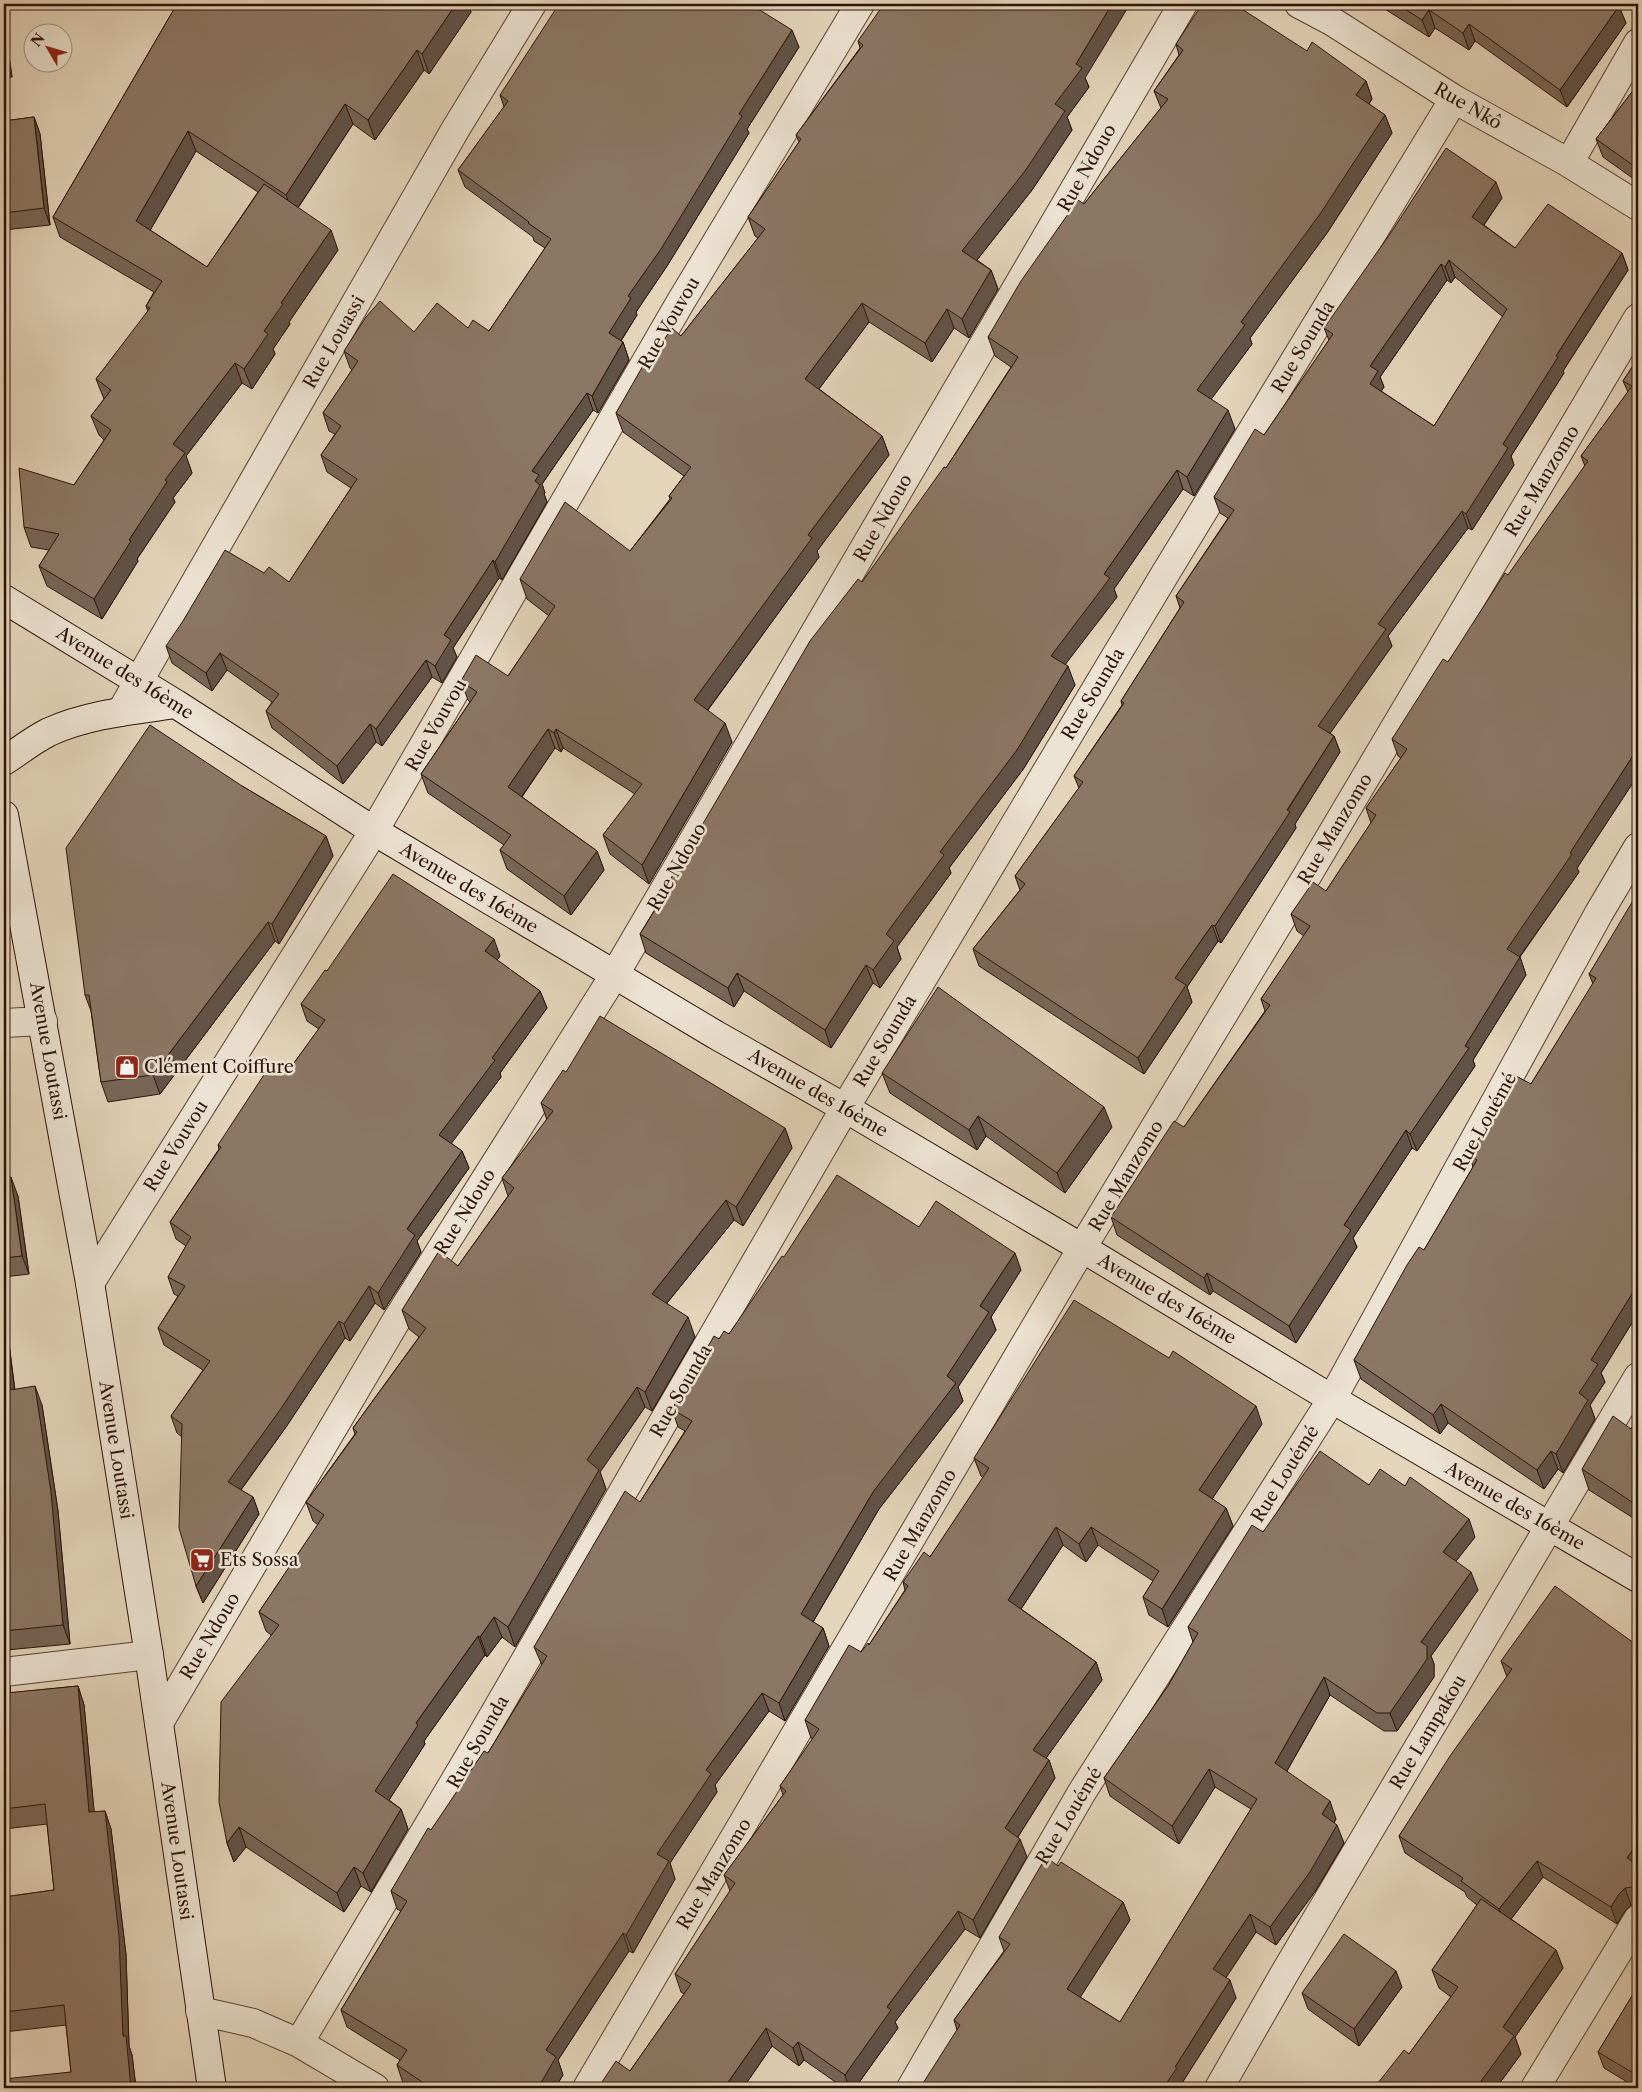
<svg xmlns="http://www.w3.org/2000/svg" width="1642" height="2092" font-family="'Libre Caslon Text',serif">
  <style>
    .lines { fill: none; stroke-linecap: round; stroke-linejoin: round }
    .street-casing { stroke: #5a4334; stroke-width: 30 }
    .secondary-casing { stroke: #2c1308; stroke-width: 30 }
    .street { stroke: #ede3d2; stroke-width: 28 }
    .secondary { stroke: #ede3d2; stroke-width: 28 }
    .wall { fill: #786657; stroke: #2c1308; fill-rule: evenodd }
    .shaded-wall { fill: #625347; stroke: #2c1308 }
    .building { fill: #8c7765; stroke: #2c1308; fill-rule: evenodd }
    .labels { text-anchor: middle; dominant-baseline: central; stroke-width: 5; stroke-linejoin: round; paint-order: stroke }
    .street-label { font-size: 18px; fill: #2c1308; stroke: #ede3d2 }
    .poi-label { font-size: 18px; fill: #2c1308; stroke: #ede3d2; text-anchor: start }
  </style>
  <rect width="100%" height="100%" fill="#e4d4ba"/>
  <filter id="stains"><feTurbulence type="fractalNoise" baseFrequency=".004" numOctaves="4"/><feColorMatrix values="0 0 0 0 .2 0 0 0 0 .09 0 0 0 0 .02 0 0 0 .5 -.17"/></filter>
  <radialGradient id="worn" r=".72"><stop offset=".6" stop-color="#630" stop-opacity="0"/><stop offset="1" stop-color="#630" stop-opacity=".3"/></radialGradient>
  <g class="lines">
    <defs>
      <path id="street" d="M1299 4 1333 22 1454 99 1569 163 1638 206
        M1569 163 1638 43
        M121 712 455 130 532 4
        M4 1023 43 1021
        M90 1283 374 831 680 303 860 4
        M4 1672 149 1655
        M159 1723 396 1321 615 974 1183 4
        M200 2011 253 2023 299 2043 375 2088
        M299 2043 481 1737 845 1108 1165 574 1454 99
        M587 2088 1082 1248 1307 876 1638 318
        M911 2088 1082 1792 1332 1399 1599 913 1638 847
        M1219 2088 1283 1976 1638 1377
        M1535 2088 1638 1919"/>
      <path id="secondary" d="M4 599 176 704 374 831 716 1035 845 1108 1082 1248 1332 1399 1638 1578
        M4 761C18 752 33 740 49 732 88 714 134 710 176 704
        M4 815 90 1283 149 1655 212 2088"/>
    </defs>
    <!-- street casing -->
    <use href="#street" class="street-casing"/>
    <!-- secondary casing -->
    <use href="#secondary" class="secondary-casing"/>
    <!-- street -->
    <use href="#street" class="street"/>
    <!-- secondary -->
    <use href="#secondary" class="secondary"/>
  </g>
  <!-- wall -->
  <path class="wall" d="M177 4H468L471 12 429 74 424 70 375 140 353 124 298 208 338 250 289 322 290 324 273 349 275 354 252 389 242 383 186 456 192 473 173 498 175 502 137 559 138 561 102 619 47 586 39 566 49 550 31 547 24 527 74 485 104 440 99 435 91 416 104 399 96 379 148 312 146 306 154 292 60 237 53 217ZM196 151 258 192 207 267 150 230Z
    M762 4 758 9 799 47 747 129 749 133 667 266 636 312 637 315 621 341 623 342 629 360 598 413 593 410 542 484 545 493 544 494 547 502 502 580 499 578 453 648 457 657 442 683 432 677 382 746 376 742 343 784 272 728 266 711 272 702 227 670 212 691 172 663 166 646 264 573 289 582 351 488 327 472 321 455 335 434 329 431 323 413 352 370 350 368 344 351 414 332 468 328 489 331 545 248 534 241 533 237 465 187 458 170 504 107 500 95Z
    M1377 4H1618L1617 5 1626 23 1567 107 1475 41 1469 50 1435 28 1429 37Z
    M4 23 12 77 4 78Z
    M858 41 1085 78 1089 87 1067 117 1072 130 1032 190 977 260 991 270 998 289 969 338 954 328 932 362 869 322 819 389 882 436 889 455 817 551 819 557 708 710 732 742 649 884 610 854 603 835 635 794 563 748 561 752 555 748 522 797 597 851 604 870 571 915 507 869 500 850 504 845 428 793 421 774 470 702 468 700 461 681 508 676 549 616 527 599 520 579 630 551 670 499 669 496 684 476 623 432 616 413 651 359 681 336 758 238 755 236 748 217 799 142 796 135 860 48Z
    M1176 44 1307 51 1366 81 1372 99 1369 104 1385 115 1392 133 1327 233 1250 338 1252 344 1211 399 1235 429 1194 496 1183 489 1114 589 1117 597 1065 664 1075 685 1024 768 949 868 951 873 897 947 901 959 880 988 873 983 831 1048 744 991 734 1007 646 953 640 934 668 888 667 885 862 582 946 468 1011 367 995 356 988 337 1084 204 1161 108 1154 91 1179 55Z
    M1638 84V182L1603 157 1596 139Z
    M34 117 40 134 50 225 4 230V121Z
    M1502 198 1484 225 1515 248 1622 253 1628 270 1563 371 1564 373 1511 456 1514 465 1472 530 1468 528 1388 636 1392 646 1330 733 1334 736 1340 752 1295 824 1296 828 1221 943 1218 941 1187 987 1192 1002 1144 1074 979 966 973 949 1020 890 1015 876 1079 788 1074 776 1122 705 1121 701 1180 608 1176 596 1228 518 1220 513 1214 497 1264 435 1329 340 1324 328ZM1455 277 1503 317 1434 426 1381 391 1384 387 1380 377 1447 280 1451 283Z
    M1638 358V775L1577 868 1579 872 1520 957 1526 975 1473 1060 1475 1066 1417 1151 1412 1148 1353 1238 1357 1247 1296 1343 1213 1291 1210 1295 1117 1235 1111 1217 1184 1127 1265 1011 1261 999 1304 936 1297 931 1291 914 1326 891 1371 823 1366 808 1401 758 1398 756 1392 739 1448 662 1585 466 1581 456 1628 392 1623 381Z
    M242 786 326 836 333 856 279 944 275 941 160 1094 108 1102 101 1082 91 1011 85 995Z
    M1638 902V1313L1601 1373 1605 1382 1590 1405 1595 1419 1563 1473 1558 1469 1544 1489 1448 1423 1440 1434 1361 1379 1354 1360 1424 1250 1473 1167 1469 1155 1531 1084 1593 984 1589 974Z
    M500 956 497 960 540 991 547 1008 500 1073 501 1077 451 1143 462 1151 469 1168 417 1241 421 1252 384 1310 375 1303 350 1341 345 1338 286 1427 241 1490 253 1497 259 1514 203 1603 196 1586 182 1437 177 1433 171 1416 203 1370 164 1345 158 1328 178 1296 174 1294 168 1277 186 1246 176 1239 170 1222 219 1149 218 1145 286 1074 319 1029 307 1021 301 1004 327 971Z
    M566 1072 785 1128 792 1148 743 1226 734 1220 667 1303 695 1337 652 1411 645 1407 600 1472 606 1489 515 1647 502 1637 487 1657 485 1655 424 1741 425 1744 389 1800 401 1809 408 1829 371 1892 361 1886 344 1912 246 1847 234 1862 227 1843 271 1635 266 1631 259 1612 318 1525 313 1521 306 1502 355 1434 353 1428 419 1337 409 1329 402 1310 458 1266 508 1196 502 1178 547 1120 541 1103Z
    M882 1073 1112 1127 1065 1193 986 1136 977 1150 890 1093Z
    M4 1150 8 1177 18 1196 29 1274 4 1277Z
    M919 1227 1021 1270 991 1317 996 1330 958 1387 963 1401 879 1509 813 1622 823 1628 829 1646 785 1721 769 1711 715 1785 717 1792 670 1863 675 1879 633 1953 629 1951 558 2060 563 2075 555 2088H411L403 2083 397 2065 400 2060 347 2027 341 2010 401 1911 397 1909 391 1891 431 1830 488 1753 542 1665 534 1647 640 1502 685 1431 678 1427 672 1409 719 1339 729 1334 784 1257Z
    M4 1304 15 1390 42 1405 58 1511 70 1644 6 1650V1656L4 1657Z
    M1638 1418V1521L1589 1490 1582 1469 1631 1429Z
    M1262 1424 1212 1499 1226 1508 1233 1526 1168 1627 1149 1615 1143 1597 1153 1581 1098 1545 1086 1562 1063 1545 1021 1609 1096 1662 1102 1680 1046 1758 1049 1760 1055 1778 1018 1837 1027 1857 980 1938 965 1929 895 2022 898 2028 855 2088H844L804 2060 799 2066 772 2046 743 2088H598L630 2071 684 1994 681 1992 675 1974 730 1891 724 1875 783 1795 780 1786 813 1739 811 1738 805 1720 861 1652 869 1645 905 1590 903 1582 930 1557 983 1478 981 1476 974 1458Z
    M1369 1485 1475 1537 1456 1561 1478 1590 1431 1656 1434 1664V1677L1397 1731H1384L1330 1695 1287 1771 1336 1819 1334 1823 1344 1843 1316 1890 1276 1945 1256 1932 1226 1977 1236 1998 1182 2083 1183 2086 957 2030 954 2020 1004 1951 999 1937 1058 1866 1123 1902 1130 1920 1080 1997 1120 2022 1251 1809 1215 1787 1179 1844 1110 1796 1104 1778 1168 1686 1193 1642 1188 1627 1263 1532Z
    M1638 1646V1904L1631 1905 1625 1911 1617 1924 1543 1877 1511 1919 1556 1950 1563 1968 1515 2037 1521 2054 1496 2088H1374L1409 2054 1451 1997 1439 1988 1432 1970 1477 1905 1467 1897 1465 1892 1405 1853 1399 1836 1507 1677 1501 1661Z
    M4 1671 10 1687V1693L78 1686 84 1705 94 1812 105 1811 111 1829 126 1955 129 2046 132 2055 136 2088H4L71 2072 66 2025 4 2032V1897L54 1890 47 1824 4 1829Z
    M1638 1986V2088H1637L1604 2068 1598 2052Z
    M1402 1987 1359 2046 1308 2009 1302 1993Z"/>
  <!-- shaded-wall -->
  <path class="shaded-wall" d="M456 4H468L471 12 429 74 422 54Z
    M747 4H762L752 18Z
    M1112 4H1130L1085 78 1089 87 1067 117 1072 130 1032 190 969 270 962 251 1055 104 1076 64Z
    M1619 6 1626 23 1567 107 1560 90Z
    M1429 10 1435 28 1429 37 1422 20Z
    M4 23 12 77 4 55Z
    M1469 24 1475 41 1469 50 1463 33Z
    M792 30 799 47 747 129 749 133 667 266 636 312 637 315 615 350 609 333 628 296 739 114Z
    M417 50 424 70 375 140 368 120Z
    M1366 81 1372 99 1362 114 1356 95Z
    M345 104 353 124 293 215 286 195Z
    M1385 115 1392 133 1327 233 1250 338 1252 344 1204 409 1197 390 1241 322Z
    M34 117 40 134 50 225 44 208Z
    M188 131 196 151 144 241 136 221Z
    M1637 162 1638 166V178L1634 166Z
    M1496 182 1502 198 1478 233 1472 217Z
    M331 230 338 250 289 322 290 324 273 349 275 354 252 389 244 369 264 331 281 303Z
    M1622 253 1628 270 1563 371 1564 373 1511 456 1514 465 1472 530 1466 514 1503 444 1556 356Z
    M1449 260 1455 277 1451 283 1445 267Z
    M1441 264 1447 280 1380 377 1384 387 1376 400 1370 384V366Z
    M991 270 998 289 969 338 962 319Z
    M862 303 869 322 812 398 805 379Z
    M947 309 954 328 932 362 925 343Z
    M623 342 629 360 598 413 592 396Z
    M235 363 242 383 186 456 192 473 173 498 175 502 137 559 138 561 102 619 94 599 165 480 173 444Z
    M587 393 593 410 542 484 545 493 544 494 547 502 502 580 495 562 532 471Z
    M1228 410 1235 429 1194 496 1187 477Z
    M882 436 889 455 817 551 819 557 701 719 694 700 808 535Z
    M1177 470 1183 489 1114 589 1117 597 1058 674 1051 656 1104 574Z
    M1462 511 1468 528 1388 636 1392 646 1324 742 1318 726 1378 624Z
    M493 560 499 578 453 648 457 657 442 683 435 666 444 635Z
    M220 653 227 670 212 691 206 673Z
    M426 660 432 677 382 746 376 729Z
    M1068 666 1075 685 1024 768 949 868 951 873 897 947 901 959 880 988 873 970 886 934 940 852Z
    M725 723 732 742 649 884 642 865Z
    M370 724 376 742 343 784 337 766Z
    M548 729 555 748 515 806 508 787Z
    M556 729 563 748 561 752 554 733Z
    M1334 736 1340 752 1295 824 1296 828 1221 943 1215 926Z
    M1638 748V775L1577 868 1579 872 1513 966 1507 949Z
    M326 836 333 856 279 944 272 924Z
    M597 851 604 870 571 915 564 896Z
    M268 922 275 941 160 1094 153 1075Z
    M1212 925 1218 941 1187 987 1192 1002 1144 1074 1138 1058 1175 978Z
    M494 939 500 956 491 968 485 951Z
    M1520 957 1526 975 1473 1060 1475 1066 1417 1151 1410 1134Z
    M866 965 873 983 831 1048 825 1030Z
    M737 973 744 991 734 1007 728 988Z
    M540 991 547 1008 500 1073 501 1077 445 1152 439 1135 492 1058Z
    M1104 1107 1112 1127 1065 1193 1057 1173Z
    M978 1116 986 1136 977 1150 969 1130Z
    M785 1128 792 1148 743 1226 736 1207Z
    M1406 1130 1412 1148 1353 1238 1357 1247 1296 1343 1289 1326 1344 1225Z
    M4 1150 11 1197 4 1177Z
    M462 1151 469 1168 417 1241 421 1252 384 1310 378 1293 407 1229Z
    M11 1177 18 1196 29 1274 22 1256Z
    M726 1200 734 1220 659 1313 652 1294Z
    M1015 1253 1021 1270 991 1317 996 1330 958 1387 963 1401 879 1509 807 1632 801 1614 873 1492 947 1376 980 1306Z
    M1207 1273 1213 1291 1210 1295 1204 1278Z
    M1638 1284V1313L1601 1373 1605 1382 1590 1405 1595 1419 1563 1473 1556 1454 1591 1360Z
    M369 1286 375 1303 350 1341 344 1324Z
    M4 1304 17 1409 10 1390 4 1338Z
    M688 1317 695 1337 652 1411 645 1392Z
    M339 1321 345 1338 286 1427 234 1499 228 1482Z
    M35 1386 42 1405 58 1511 70 1644 63 1625Z
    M637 1387 645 1407 600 1472 606 1489 515 1647 508 1627 587 1460Z
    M1441 1404 1448 1423 1440 1434 1433 1415Z
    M1256 1406 1262 1424 1206 1508 1199 1490Z
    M1551 1451 1558 1469 1544 1489 1537 1470Z
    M253 1497 259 1514 203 1603 196 1586Z
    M1226 1508 1233 1526 1168 1627 1162 1609Z
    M1469 1519 1475 1537 1449 1570 1443 1552Z
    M1056 1527 1063 1545 1015 1618 1008 1600Z
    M1091 1527 1098 1545 1086 1562 1079 1544Z
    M1471 1572 1478 1590 1431 1656 1434 1664V1677L1397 1731 1390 1713 1421 1642Z
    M494 1617 502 1637 487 1657 480 1637Z
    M823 1628 829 1646 785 1721 779 1703Z
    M478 1636 485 1655 424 1741 425 1744 382 1811 375 1791 416 1723Z
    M4 1644 6 1650V1656L4 1649Z
    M1096 1662 1102 1680 1039 1768 1033 1750Z
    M4 1671 10 1687 12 1712 6 1693Z
    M1324 1677 1330 1695 1281 1781 1275 1763Z
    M78 1686 84 1705 96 1831 89 1812Z
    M762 1693 769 1711 715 1785 717 1792 670 1863 675 1879 633 1953 626 1935 657 1854 706 1770Z
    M1049 1760 1055 1778 1012 1846 1005 1828Z
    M1209 1769 1215 1787 1179 1844 1172 1826Z
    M1330 1801 1336 1819 1328 1832 1322 1814Z
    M401 1809 408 1829 371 1892 363 1873Z
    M105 1811 111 1829 126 1955 129 2046 132 2055 136 2088H131L123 2036Z
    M1337 1825 1344 1843 1316 1890 1276 1945 1270 1927Z
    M239 1827 246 1847 234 1862 227 1843Z
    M1020 1839 1027 1857 980 1938 973 1920Z
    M1638 1842V1867L1627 1858Z
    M1537 1861 1543 1877 1506 1926 1499 1909Z
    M354 1867 361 1886 344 1912 337 1893Z
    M1625 1888 1631 1905 1625 1911 1617 1924 1611 1907 1619 1894Z
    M1123 1902 1130 1920 1074 2007 1067 1989Z
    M958 1911 965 1929 895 2022 898 2028 855 2088H849L845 2075 887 2007Z
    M1250 1914 1256 1932 1220 1987 1213 1969Z
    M623 1933 629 1951 558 2060 563 2075 555 2088H538L546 2050Z
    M1556 1950 1563 1968 1515 2037 1521 2054 1496 2088H1476L1503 2027Z
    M1396 1971 1402 1987 1359 2046 1354 2029Z
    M1230 1980 1236 1998 1182 2083 1183 2086 1182 2088H1163L1175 2067Z
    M766 2028 772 2046 743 2088H724Z
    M798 2042 804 2060 799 2066 793 2048Z
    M442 2084 443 2088H438Z"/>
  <!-- building -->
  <path class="building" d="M177 4H456L422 54 417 50 368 120 345 104 286 195 188 131 136 221 207 267 264 184 331 230 281 303 283 304 264 331 268 334 244 369 235 363 173 444 185 453 165 480 167 482 129 540 131 541 94 599 39 566 59 534 24 527 19 468 74 485 111 430 91 416 111 390 96 379 150 308 146 306 162 281 53 217Z
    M559 4H750L792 30 739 114 742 116 661 249 628 296 631 298 609 333 623 342 592 396 587 393 532 471 539 475 535 481 540 485 495 562 493 560 444 635 451 640 435 666 426 660 376 729 370 724 337 766 266 711 279 694 220 653 206 673 166 646 183 621 225 550 264 573 269 567 289 582 357 479 321 455 341 426 323 413 358 361 344 351 366 317 380 301 414 332 437 303 468 328 473 320 489 331 551 239 528 223 529 222 458 170 508 101 500 95Z
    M884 4H1112L1076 64 1082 68 1055 104 1065 111 1025 171 962 251 991 270 962 319 947 309 925 343 862 303 805 379 882 436 808 535 812 538 694 700 725 723 642 865 603 835 642 784 556 729 554 733 548 729 508 787 597 851 564 896 500 850 511 835 421 774 477 692 461 681 476 655 508 676 555 606 520 579 565 502 630 551 672 498 669 496 691 467 616 413 648 357 651 359 672 328 681 336 765 229 748 217 801 139 796 135 863 45 858 41Z
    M1202 4H1234L1307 51 1312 42 1366 81 1356 95 1385 115 1320 214 1241 322 1245 325 1197 390 1228 410 1187 477 1177 470 1104 574 1110 578 1051 656 1068 666 1017 750 940 852 944 855 886 934 894 941 873 970 866 965 825 1030 737 973 728 988 640 934 669 887 667 885 810 641 858 579 862 582 944 467 946 468 1018 357 988 337 1021 281 1078 200 1084 204 1168 99 1154 91 1183 50 1176 44Z
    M1397 4H1616L1619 6 1560 90 1469 24 1463 33 1429 10 1422 20Z
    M1638 84V163L1637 162 1634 166 1596 139Z
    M34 117 44 208 4 213V121Z
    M1446 148 1496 182 1472 217 1515 248 1548 204 1622 253 1556 356 1558 357 1503 444 1508 448 1466 514 1462 511 1378 624 1386 629 1318 726 1334 736 1287 810 1290 812 1215 926 1212 925 1175 978 1186 985 1138 1058 973 949 1025 884 1015 876 1083 782 1074 776 1124 703 1121 701 1184 602 1176 596 1234 510 1214 497 1255 429 1264 435 1333 334 1324 328 1392 231ZM1449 260 1507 309 1434 426 1370 384 1378 371 1370 366 1441 264 1445 267Z
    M1638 358V748L1570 853 1572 854 1507 949 1520 957 1465 1046 1469 1048 1410 1134 1406 1130 1344 1225 1351 1230 1289 1326 1207 1273 1204 1278 1111 1217 1174 1121 1184 1127 1270 1005 1261 999 1310 926 1291 914 1313 882 1326 891 1376 815 1366 808 1407 749 1392 739 1443 659 1448 662 1505 573 1508 575 1588 461 1581 456 1632 386 1623 381Z
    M150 725 242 786 326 836 272 924 268 922 153 1075 101 1082 89 995H85L66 848Z
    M393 874 494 939 485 951 540 991 492 1058 495 1060 439 1135 462 1151 407 1229 415 1235 378 1293 369 1286 344 1324 339 1321 280 1410 228 1482 253 1497 196 1586 179 1528 182 1424 171 1416 210 1361 158 1328 185 1286 168 1277 191 1237 170 1222 221 1147 218 1145 271 1064 286 1074 325 1020 301 1004 325 970 327 971Z
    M1634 899 1638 902V1284L1591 1360 1598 1364 1579 1393 1588 1400 1556 1454 1551 1451 1537 1470 1441 1404 1433 1415 1354 1360 1407 1265 1419 1247 1424 1250 1477 1160 1469 1155 1516 1076 1531 1084 1596 978 1589 974Z
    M938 987 1104 1107 1057 1173 978 1116 969 1130 882 1073Z
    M600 1016 785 1128 736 1207 726 1200 652 1294 688 1317 645 1392 637 1387 587 1460 599 1470 508 1627 494 1617 480 1637 478 1636 416 1723 418 1725 375 1791 401 1809 363 1873 354 1867 337 1893 239 1827 227 1843 219 1802 221 1702 279 1625 259 1612 324 1515 306 1502 357 1432 353 1428 426 1328 402 1310 439 1251 458 1266 514 1188 502 1178 553 1111 541 1103 563 1070 566 1072Z
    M837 1175 919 1227 936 1201 1015 1253 980 1306 989 1312 947 1376 956 1383 873 1492 801 1614 823 1628 779 1703 762 1693 706 1770 711 1774 657 1854 669 1861 626 1935 623 1933 546 2050 556 2057 538 2088H448L442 2084 438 2088H431L397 2065 407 2050 341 2010 407 1901 391 1891 428 1828 431 1830 484 1751 488 1753 547 1656 534 1647 625 1491 640 1502 692 1421 672 1409 714 1336 719 1339 724 1331 729 1334 782 1256 784 1257Z
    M4 1177H11L22 1256 4 1258Z
    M1074 1300 1169 1358 1173 1351 1256 1406 1199 1490 1226 1508 1162 1609 1143 1597 1159 1571 1091 1527 1079 1544 1056 1527 1008 1600 1096 1662 1033 1750 1049 1760 1005 1828 1020 1839 973 1920 958 1911 887 2007 891 2010 845 2075 798 2042 793 2048 766 2028 724 2088H598L616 2061 630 2071 691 1984 675 1974 735 1883 724 1875 786 1791 780 1786 819 1729 805 1720 849 1645 861 1652 868 1643 869 1645 908 1586 903 1582 924 1552 930 1557 989 1468 974 1458Z
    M4 1338 10 1390 35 1386 51 1492 63 1625 4 1631Z
    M1613 1416 1631 1429 1638 1418V1506L1582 1469Z
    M1320 1451 1369 1485 1380 1469 1405 1486 1410 1477 1469 1519 1443 1552 1471 1572 1421 1642 1427 1646V1659L1390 1713H1377L1324 1677 1275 1763 1330 1801 1322 1814 1337 1825 1310 1872 1270 1927 1250 1914 1213 1969 1230 1980 1175 2067 1177 2068 1163 2088H920L960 2025 954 2020 1010 1944 999 1937 1046 1857 1058 1866 1061 1862 1123 1902 1067 1989 1120 2022 1257 1799 1209 1769 1172 1826 1104 1778 1168 1686 1198 1633 1188 1627 1252 1525 1263 1532Z
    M1555 1586 1638 1646V1842L1627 1858 1638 1865V1889L1633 1887 1625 1888 1619 1894 1611 1907 1537 1861 1499 1909 1461 1881 1463 1878 1399 1836 1450 1756 1512 1669 1501 1661Z
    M4 1676 6 1693 78 1686 89 1812 105 1811 119 1936 123 2036H126L131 2088H4V2079L71 2072 64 2005 4 2012V1897L54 1890 45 1804 4 1809Z
    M1481 1899 1556 1950 1503 2027 1514 2036 1476 2088H1374L1404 2050 1409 2054 1458 1987 1432 1970Z
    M1344 1934 1396 1971 1354 2029 1302 1993Z
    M1638 1986V2076L1598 2052Z
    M281 2082 291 2088H277Z"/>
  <!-- icons -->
  <defs>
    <symbol id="shop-square" viewBox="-11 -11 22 22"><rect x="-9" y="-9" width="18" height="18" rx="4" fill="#8f2418" stroke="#ede3d2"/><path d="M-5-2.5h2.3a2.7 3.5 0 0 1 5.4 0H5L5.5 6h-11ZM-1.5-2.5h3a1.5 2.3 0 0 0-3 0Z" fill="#fff"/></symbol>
    <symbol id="supermarket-square" viewBox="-11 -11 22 22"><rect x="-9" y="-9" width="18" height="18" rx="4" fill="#8f2418" stroke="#ede3d2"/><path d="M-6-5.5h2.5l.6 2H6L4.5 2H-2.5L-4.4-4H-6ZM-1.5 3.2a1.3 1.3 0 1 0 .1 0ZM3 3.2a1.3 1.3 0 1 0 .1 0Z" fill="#fff"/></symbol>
  </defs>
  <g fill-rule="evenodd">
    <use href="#shop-square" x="113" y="1053" width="28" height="28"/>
    <use href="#supermarket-square" x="188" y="1546" width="28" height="28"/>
  </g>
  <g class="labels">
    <!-- street labels -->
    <g class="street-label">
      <text transform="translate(1468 106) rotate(30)">Rue Nkô</text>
      <text transform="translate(1087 168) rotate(-60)">Rue Ndouo</text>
      <text transform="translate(669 323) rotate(-60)">Rue Vouvou</text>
      <text transform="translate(334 342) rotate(-60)">Rue Louassi</text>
      <text transform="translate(1303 347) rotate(-59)">Rue Sounda</text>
      <text transform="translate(1542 481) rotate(-59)">Rue Manzomo</text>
      <text transform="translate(883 518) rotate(-60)">Rue Ndouo</text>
      <text transform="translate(125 673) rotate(32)">Avenue des 16ème</text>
      <text transform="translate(1093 694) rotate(-59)">Rue Sounda</text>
      <text transform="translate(436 725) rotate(-60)">Rue Vouvou</text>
      <text transform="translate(1335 829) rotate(-59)">Rue Manzomo</text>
      <text transform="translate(677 867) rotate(-60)">Rue Ndouo</text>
      <text transform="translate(469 888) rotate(31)">Avenue des 16ème</text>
      <text transform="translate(885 1041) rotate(-59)">Rue Sounda</text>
      <text transform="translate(48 1051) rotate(80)">Avenue Loutassi</text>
      <text transform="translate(818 1093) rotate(30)">Avenue des 16ème</text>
      <text transform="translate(1485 1122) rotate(-61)">Rue Louémé</text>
      <text transform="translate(176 1146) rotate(-58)">Rue Vouvou</text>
      <text transform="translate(1126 1176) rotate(-59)">Rue Manzomo</text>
      <text transform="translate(465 1212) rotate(-58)">Rue Ndouo</text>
      <text transform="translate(1167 1299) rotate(31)">Avenue des 16ème</text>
      <text transform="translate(681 1391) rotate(-60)">Rue Sounda</text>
      <text transform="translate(116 1450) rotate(81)">Avenue Loutassi</text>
      <text transform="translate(1285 1474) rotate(-58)">Rue Louémé</text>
      <text transform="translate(1515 1506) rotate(30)">Avenue des 16ème</text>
      <text transform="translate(920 1525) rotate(-60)">Rue Manzomo</text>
      <text transform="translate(210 1636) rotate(-59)">Rue Ndouo</text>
      <text transform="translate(1428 1732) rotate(-59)">Rue Lampakou</text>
      <text transform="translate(478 1742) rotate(-60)">Rue Sounda</text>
      <text transform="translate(1069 1816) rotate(-59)">Rue Louémé</text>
      <text transform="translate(177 1851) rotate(82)">Avenue Loutassi</text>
      <text transform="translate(714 1874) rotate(-59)">Rue Manzomo</text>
    </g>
    <!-- poi labels -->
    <g class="poi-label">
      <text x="144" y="1067">Clément Coiffure</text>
      <text x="220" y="1560">Ets Sossa</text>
    </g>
  </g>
  <!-- margin -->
  <rect width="1642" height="2092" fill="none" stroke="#e4d4ba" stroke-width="20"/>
  <rect x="5" y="5" width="1632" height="2082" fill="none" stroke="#2c1308" stroke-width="2.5"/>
  <rect x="10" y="10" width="1622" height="2072" fill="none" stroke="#2c1308"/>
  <!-- north arrow -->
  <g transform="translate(48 48) rotate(308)"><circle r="24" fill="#ede3d2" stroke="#a09081"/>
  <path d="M0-4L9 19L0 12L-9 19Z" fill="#8f2418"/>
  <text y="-8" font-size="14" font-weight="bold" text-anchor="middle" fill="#2c1308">N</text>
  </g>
  <rect width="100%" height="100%" filter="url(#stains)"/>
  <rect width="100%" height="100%" fill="url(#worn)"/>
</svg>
